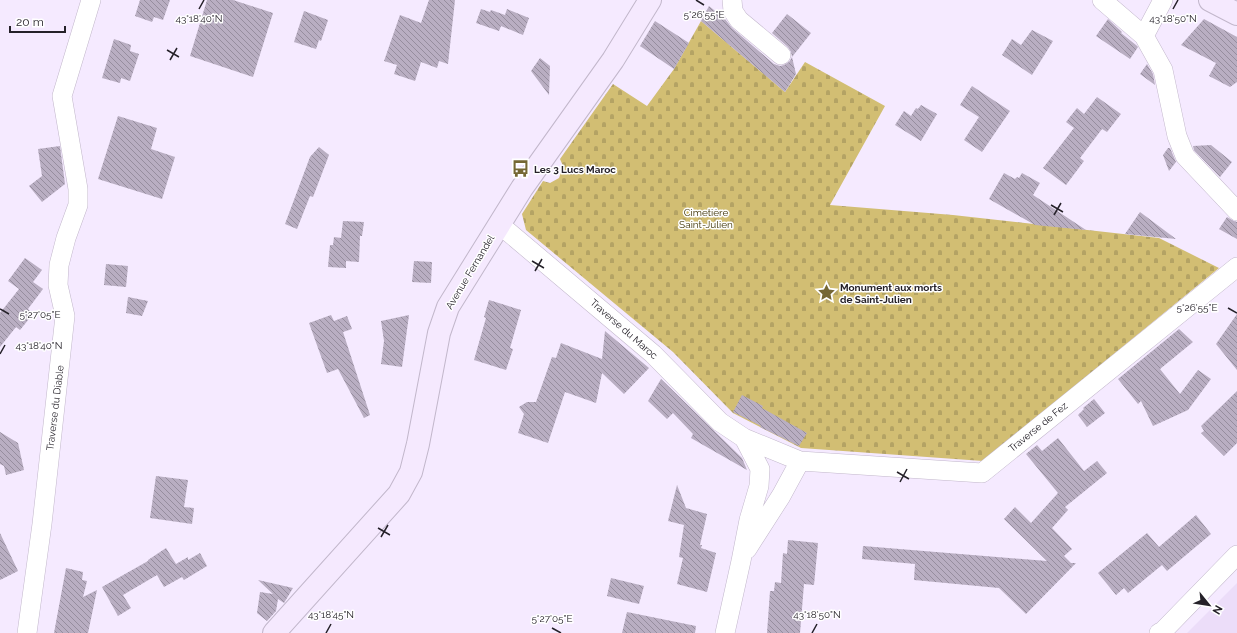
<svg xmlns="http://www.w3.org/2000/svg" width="1237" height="633" font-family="Raleway,sans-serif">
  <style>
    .built { fill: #ecddf9 }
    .cemetery { fill: url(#cemetery-stones) }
    .building { fill: url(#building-back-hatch) }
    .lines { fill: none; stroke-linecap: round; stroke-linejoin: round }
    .street-casing { stroke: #c2b7cb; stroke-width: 20 }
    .secondary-casing { stroke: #c2b7cb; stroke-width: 24 }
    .street { stroke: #fff; stroke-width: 19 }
    .secondary { stroke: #f5e9fe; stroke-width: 22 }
    .ticks { fill: none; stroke: #252129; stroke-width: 1.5 }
    .labels { text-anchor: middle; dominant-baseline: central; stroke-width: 3; stroke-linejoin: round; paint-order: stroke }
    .poi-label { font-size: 10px; font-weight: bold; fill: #252129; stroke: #fff; text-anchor: start }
    .park-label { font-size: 10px; fill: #403506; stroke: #fff }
    .street-label { font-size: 10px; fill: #252129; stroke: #fff }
    .ticks-label { font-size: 10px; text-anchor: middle; fill: #252129; stroke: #fff; stroke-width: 3; stroke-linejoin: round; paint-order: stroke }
  </style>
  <defs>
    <pattern id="cemetery-stones" width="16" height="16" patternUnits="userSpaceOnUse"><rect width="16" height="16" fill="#d2be73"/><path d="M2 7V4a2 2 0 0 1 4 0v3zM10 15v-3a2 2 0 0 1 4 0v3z" fill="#b4a364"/></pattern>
    <pattern id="building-back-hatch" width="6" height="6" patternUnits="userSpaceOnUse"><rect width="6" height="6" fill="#b9aec2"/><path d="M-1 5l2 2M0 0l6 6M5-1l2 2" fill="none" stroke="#968d9e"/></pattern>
  </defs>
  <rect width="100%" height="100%" fill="#f5eaff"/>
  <!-- built -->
  <path class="built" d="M1237 583V633H1187Z"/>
  <!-- cemetery -->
  <path class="cemetery" d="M701 21 785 92 805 62 885 106 830 205 953 215 1159 238 1219 268 983 461 801 448 733 413 673 352 526 230 522 214 543 181 550 183 559 178 563 166 560 159 613 84 647 106 674 69Z"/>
  <!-- building -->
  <path class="building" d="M140 0H170L163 20 154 17 152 22 135 16Z
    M207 0H233L273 13 253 77 190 56Z
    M429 0H455L448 64 439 61 437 68 421 62 415 81 394 74 397 65 384 61 400 15 421 23Z
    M709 6 725 19 732 28 774 64 780 66 784 65 789 62 792 57 796 74 785 92 701 21Z
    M481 9 490 12 491 10 505 15 507 9 529 18 523 35 501 26 499 31 476 23Z
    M304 11 328 20 321 41 319 40 316 49 294 42Z
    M787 14 811 33 792 57 791 52 788 47 772 33Z
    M1108 19 1122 32 1121 33 1136 45 1138 47 1130 59 1096 36Z
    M1204 19 1237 37V82L1230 87 1209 76 1216 63 1181 45Z
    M655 21 689 43 674 69 640 46Z
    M1032 30 1053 41 1032 75 1002 55 1012 39 1021 45Z
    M114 39 131 45 130 51 139 54 130 81 121 78 120 83 102 78Z
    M540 58 550 66 549 95 531 71Z
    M1147 64 1153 74 1155 85 1140 74Z
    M972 86 1010 111 982 152 964 140 979 117 960 105Z
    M1097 97 1121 114 1107 132 1102 129 1080 158 1084 161 1066 185 1043 168 1074 128 1066 122 1077 108 1084 114Z
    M921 105 937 114 921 141 895 125 904 111 911 116 916 108 918 109Z
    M118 116 157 128 151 149 175 157 162 199 98 179Z
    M1211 145 1232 162 1220 177 1194 150 1193 146Z
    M60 146 65 184 42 202 29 186 42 176 38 149Z
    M319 147 329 155 313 197 310 196 297 229 285 224 310 157Z
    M1168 148H1170L1176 162 1169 171 1163 155Z
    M1004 173 1015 179 1017 177 1019 178 1022 173 1040 183 1033 195 1086 230 1035 225 989 199Z
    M1140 212 1176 239 1125 234Z
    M1227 217 1234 221 1237 222V239L1219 229Z
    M343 221 364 222 362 236H360L359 262 346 261V268L328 267 330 245H333L334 237 341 238Z
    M25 258 42 270 33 282 43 289 28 309 33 314 20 330 16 327 0 347V313L19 289 8 281Z
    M414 261 432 262 431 283 412 282Z
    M106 264 128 266 126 287 104 285Z
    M128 297 148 301 142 316 126 313Z
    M489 300 521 310 510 348 513 349 506 370 474 360 486 318 484 317Z
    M1237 314V370L1216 344Z
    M331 315 334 321 347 316 352 329 343 332 370 415 364 418 338 369 327 373 309 323Z
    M409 315 402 367 381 364 384 341 381 321Z
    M1179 329 1193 342 1160 369 1180 394 1198 370 1211 379 1188 410 1153 426 1141 401 1138 404 1118 379Z
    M605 331 649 368 624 394 602 373 596 403 565 392 548 443 518 433 524 414 519 407 527 402H536L552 357 556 358 561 343 602 359Z
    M661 379 742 458 747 470 691 438 693 434 673 413 667 419 648 401Z
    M1237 391V443L1224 456 1201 433 1204 431 1201 426Z
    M742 395 763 406 762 408 807 433 799 446 760 427 761 426 733 412Z
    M1094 399 1105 413 1087 427 1078 415 1084 409 1083 408Z
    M0 432 18 443 24 470 6 475 4 466 0 464Z
    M1058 438 1084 471 1097 461 1107 473 1065 507 1068 510 1052 528 1072 549 1064 556 1071 563H1076L1026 614 999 588 914 580 915 564 862 559 863 546 1047 561 1004 519 1015 507 1031 523 1058 493 1026 454 1037 445 1042 451Z
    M156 476 188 480 184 507 194 508 192 524 150 518Z
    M677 485 686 508 707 514 700 545H702L701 548 716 553 707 592 677 584 683 558 679 557 684 525 668 521Z
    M1196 515 1211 534 1167 571 1162 565 1128 593 1124 588 1116 595 1098 573 1147 533 1159 547Z
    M0 533 18 571 0 580Z
    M788 540 818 543 814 585 804 584 800 633H767L770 591H774L775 582 781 583 783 553 787 554Z
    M166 548 176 564 188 557V560L200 553 207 566 184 580 182 577 164 587 157 575 123 595 131 608 118 616 102 587 148 561V560Z
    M66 568 83 572 82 580 87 581 83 597 97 590 88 633H54Z
    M611 578 644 586 639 604 607 596Z
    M258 580 293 588 284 603 278 599 276 611 267 621 257 613 260 592 273 594Z
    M627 612 696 626 695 633H622Z"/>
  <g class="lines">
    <defs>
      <path id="street" d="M732 0 733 11 739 20 781 55
        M1102 0 1144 36 1163 70 1177 136 1185 156 1237 211
        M1144 36 1163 0
        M499 224 653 354 720 422 744 438 800 461 982 473 1237 267
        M747 549 781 496 800 461
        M27 633 42 524 65 316 58 285 59 265 66 238 78 205V189L62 96 91 0
        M725 633 741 561 749 520 759 486 760 469 744 438
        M1159 633 1163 631 1237 555"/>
      <path id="secondary" d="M1210 0 1237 14
        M274 633 399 494 411 472 418 444 439 333 448 307 522 188 613 60 650 0"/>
    </defs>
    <!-- street casing -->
    <use href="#street" class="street-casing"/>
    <!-- secondary casing -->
    <use href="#secondary" class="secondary-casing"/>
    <!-- street -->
    <use href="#street" class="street"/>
    <!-- secondary -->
    <use href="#secondary" class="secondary"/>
  </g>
  <!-- ticks -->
  <path class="ticks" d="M696 0 704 5M199 9 204 0M1173 9 1178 0M167 50 179 57M170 60 177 48M1051 205 1063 212M1054 215 1061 203M532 261 544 268M535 271 542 259M1228 308 1237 313M0 309 9 314M0 354 5 345M897 472 909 479M900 482 907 469M378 528 390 535M381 537 388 525M552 628 561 633M326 633 331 624M812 633 817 624"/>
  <!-- icons -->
  <defs>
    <symbol id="bus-bare" viewBox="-9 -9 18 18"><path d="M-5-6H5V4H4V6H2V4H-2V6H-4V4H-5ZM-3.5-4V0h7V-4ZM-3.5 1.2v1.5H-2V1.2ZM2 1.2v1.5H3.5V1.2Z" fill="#756734" stroke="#fff" stroke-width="2.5" paint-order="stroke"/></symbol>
    <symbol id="sight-bare" viewBox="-9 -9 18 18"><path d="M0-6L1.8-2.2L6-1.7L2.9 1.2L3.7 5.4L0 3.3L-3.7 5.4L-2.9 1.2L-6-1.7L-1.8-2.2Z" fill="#756734" stroke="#fff" stroke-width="2.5" paint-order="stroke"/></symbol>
  </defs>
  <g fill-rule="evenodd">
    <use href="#bus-bare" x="508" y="156" width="25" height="25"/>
    <use href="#sight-bare" x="814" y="280" width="25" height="25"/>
  </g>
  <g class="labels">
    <!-- poi labels -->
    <g class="poi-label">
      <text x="534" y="169">Les 3 Lucs Maroc</text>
      <text x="840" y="287">Monument aux morts<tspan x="840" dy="12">de Saint-Julien</tspan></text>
    </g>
    <!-- park labels -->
    <g class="park-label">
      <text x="706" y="212">Cimetière<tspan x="706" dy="12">Saint-Julien</tspan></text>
    </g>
    <!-- street labels -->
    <g class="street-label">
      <text transform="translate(470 272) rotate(-59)">Avenue Fernandel</text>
      <text transform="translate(624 329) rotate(41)">Traverse du Maroc</text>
      <text transform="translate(55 408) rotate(-83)">Traverse du Diable</text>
      <text transform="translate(1038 427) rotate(-39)">Traverse de Fez</text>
    </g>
  </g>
  <g class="ticks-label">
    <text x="704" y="18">5°26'55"E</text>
    <text x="199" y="22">43°18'40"N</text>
    <text x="1173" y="22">43°18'50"N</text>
    <text x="1197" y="311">5°26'55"E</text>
    <text x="40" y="318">5°27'05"E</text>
    <text x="39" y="349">43°18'40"N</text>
    <text x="331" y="618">43°18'45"N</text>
    <text x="817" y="618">43°18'50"N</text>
    <text x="552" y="622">5°27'05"E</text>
  </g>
  <!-- north arrow -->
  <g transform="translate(1209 605) rotate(120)" stroke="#ffffff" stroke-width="3" paint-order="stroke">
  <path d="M0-3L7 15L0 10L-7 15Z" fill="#252129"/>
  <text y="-6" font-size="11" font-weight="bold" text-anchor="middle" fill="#252129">N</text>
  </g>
  <!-- scale -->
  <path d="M10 26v6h55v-6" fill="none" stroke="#252129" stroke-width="2"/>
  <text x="16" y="26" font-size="12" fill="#252129" stroke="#ffffff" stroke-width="3" paint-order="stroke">20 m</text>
</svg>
